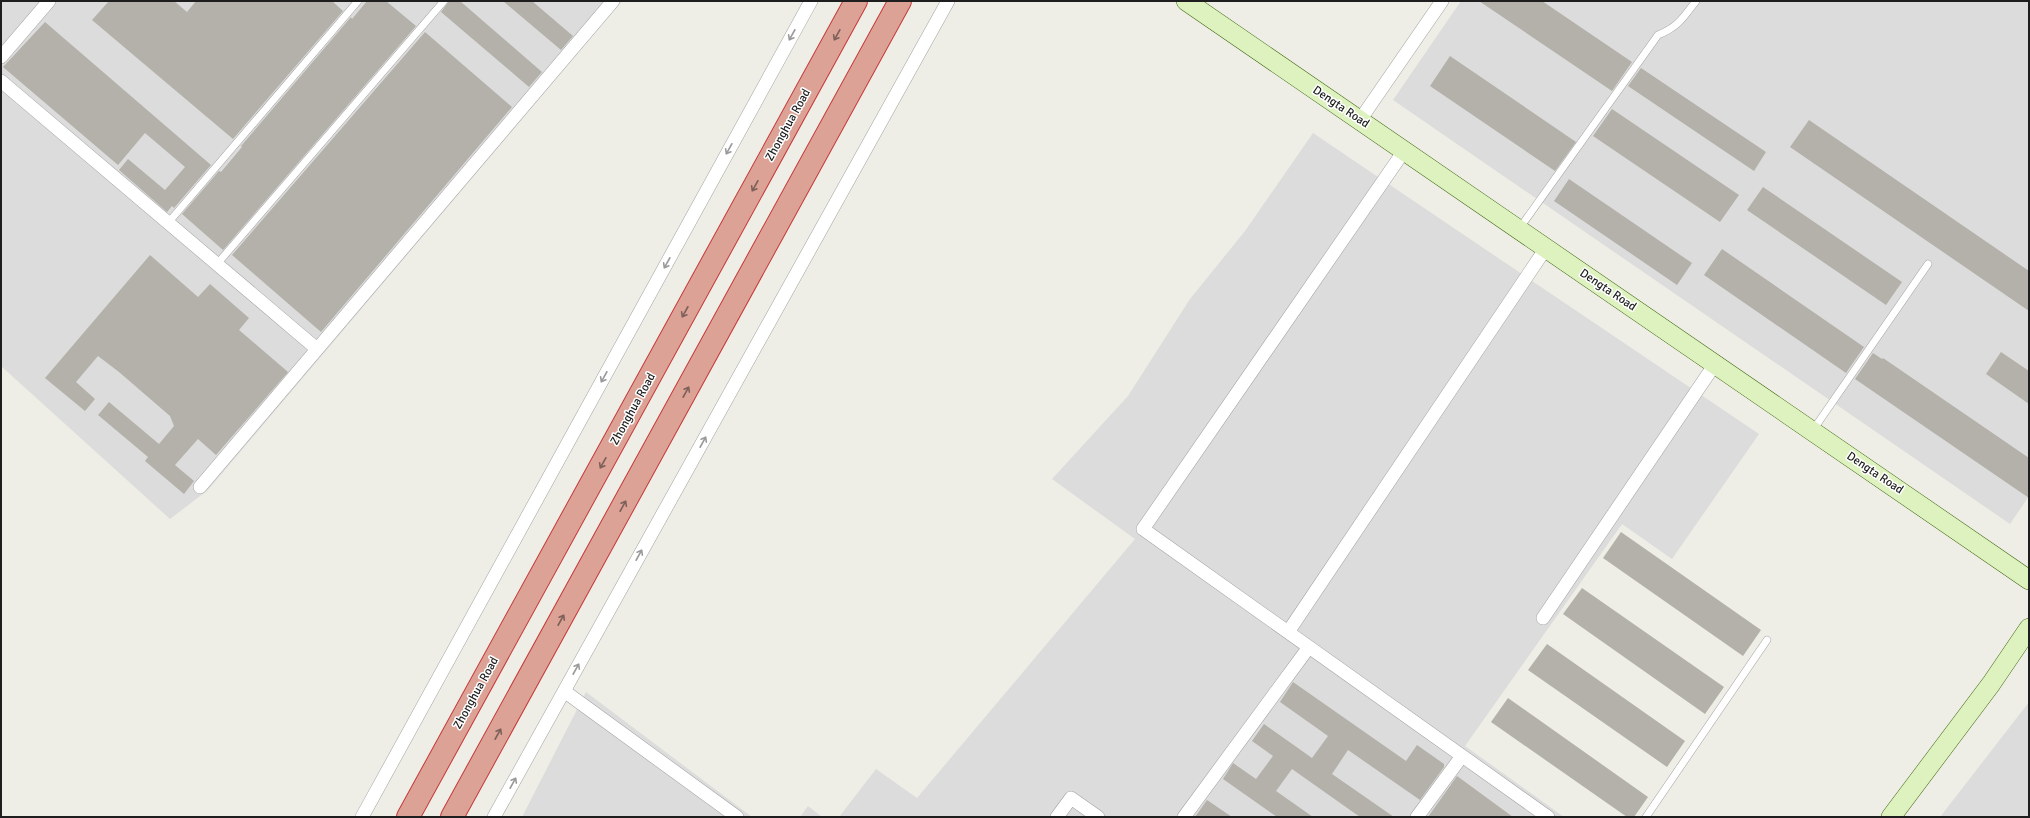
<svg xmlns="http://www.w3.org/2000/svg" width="2030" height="818" font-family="Signika,sans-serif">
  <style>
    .residential { fill: #dcdcdc }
    .building { fill: #b3b1a9 }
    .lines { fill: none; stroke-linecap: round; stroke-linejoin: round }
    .lane-casing { stroke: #a2a2a2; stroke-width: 8 }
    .street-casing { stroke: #a2a2a2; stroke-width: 14 }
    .secondary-casing { stroke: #426912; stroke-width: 20 }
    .highway-casing { stroke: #c63939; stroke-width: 24 }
    .lane { stroke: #fff; stroke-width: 7 }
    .street { stroke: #fff; stroke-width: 13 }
    .secondary { stroke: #def2c0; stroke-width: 19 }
    .highway { stroke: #dca296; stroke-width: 22 }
    .oneway { stroke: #9a9a9a }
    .oneway2 { stroke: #7d605a }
    .labels { text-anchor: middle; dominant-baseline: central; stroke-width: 3; stroke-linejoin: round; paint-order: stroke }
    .street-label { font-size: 12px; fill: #1e1e1e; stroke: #fff }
  </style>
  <rect width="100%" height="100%" fill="#eeeee6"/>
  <!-- residential -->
  <path class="residential" d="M1 1H622L208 490 170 519 1 366Z
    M1461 1H2029V496L2010 524 1393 100Z
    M1313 133 1759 434 1672 559 1622 524 1465 746 1564 817H839L876 769 917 798 1135 539 1052 479 1128 396 1190 299 1245 231Z
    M586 692 752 817H522Z
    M2029 702V817H1940Z
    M808 806 822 817H800Z"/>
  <!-- building -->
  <path class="building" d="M109 1H174L187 12 196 1H332L343 11 233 139 92 20Z
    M367 1H386L416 26 223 250 182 214 219 171 221 172 242 147 241 146 351 17 352 19Z
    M449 1H460L542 72 529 87 441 12Z
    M503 1H532L573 36 561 50Z
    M1479 1H1542L1632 62 1612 91Z
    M45 22 211 165 174 208 172 206 167 212 119 170 128 159 165 190 185 167 145 133 118 165 3 67Z
    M425 32 512 107 321 332 232 255Z
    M1450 56 1576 142 1555 171 1430 86Z
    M1641 68 1766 152 1754 171 1628 86Z
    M1612 109 1739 195 1720 222 1593 136Z
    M1809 120 2029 271V311L1790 147Z
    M1569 179 1692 263 1677 285 1554 201Z
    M1763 187 1902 282 1886 305 1747 210Z
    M1722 249 1864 347 1846 373 1704 275Z
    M150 255 198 297 210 284 249 318 239 330 288 372 216 455 198 439 175 465 194 481 184 494 145 461 148 457 98 415 109 402 159 444 174 426 170 416 119 372 98 356 76 382 95 399 85 411 45 378Z
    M2001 352 2029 371V404L1986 374Z
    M1873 353 1882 359 1883 358 2029 458V498L1855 379Z
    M1621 532 1761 630 1743 656 1603 558Z
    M1582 588 1724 687 1705 714 1563 614Z
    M1547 644 1685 741 1667 767 1528 670Z
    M1293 682 1406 761 1417 745 1444 764V767L1420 800 1348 750 1332 774 1394 817H1360L1292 769 1276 791 1313 817H1277L1223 779 1233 763 1256 779 1273 756 1252 741 1264 724 1312 758 1328 736 1280 702Z
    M1508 698 1648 797 1634 817H1627L1491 722Z
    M1457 776 1513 817H1428Z
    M1207 800 1232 817H1195Z"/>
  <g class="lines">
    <defs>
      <path id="lane" d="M168 223 358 1
        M1519 229 1658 35C1678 27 1683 18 1696 1
        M217 264 444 1
        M1813 430 1928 264
        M1646 817 1767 640"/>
      <path id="street" d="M1 57 49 1
        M1 81 317 349
        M1360 120 1442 1
        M1404 151 1143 529 1548 817
        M200 487 613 1
        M1543 618 1715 364
        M1288 632 1546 248
        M564 691 737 817
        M362 817 811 1
        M494 817 948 1
        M1057 817 1071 798 1098 817
        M1184 817 1309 647
        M1417 817 1462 756"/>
      <path id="secondary" d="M1186 1 2029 580
        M1891 817 1991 684 2029 628"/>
      <path id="highway" d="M408 817 856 1
        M452 817 900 1"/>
    </defs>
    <!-- lane casing -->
    <use href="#lane" class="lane-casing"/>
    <!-- street casing -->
    <use href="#street" class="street-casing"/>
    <!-- secondary casing -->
    <use href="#secondary" class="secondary-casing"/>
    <!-- highway casing -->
    <use href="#highway" class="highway-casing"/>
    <!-- lane -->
    <use href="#lane" class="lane"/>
    <!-- street -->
    <use href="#street" class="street"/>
    <!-- secondary -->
    <use href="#secondary" class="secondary"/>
    <!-- highway -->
    <use href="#highway" class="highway"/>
  </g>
  <!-- one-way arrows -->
  <defs><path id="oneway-shaft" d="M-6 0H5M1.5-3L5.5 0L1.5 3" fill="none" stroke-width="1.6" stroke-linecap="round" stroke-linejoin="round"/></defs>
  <g class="oneway">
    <use href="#oneway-shaft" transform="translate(792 35) rotate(119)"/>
    <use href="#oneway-shaft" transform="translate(729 149) rotate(119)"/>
    <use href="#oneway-shaft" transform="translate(667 263) rotate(119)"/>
    <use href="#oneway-shaft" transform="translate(604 377) rotate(119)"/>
    <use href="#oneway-shaft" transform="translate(703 442) rotate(-61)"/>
    <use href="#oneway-shaft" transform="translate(639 555) rotate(-61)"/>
    <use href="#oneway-shaft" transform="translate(576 669) rotate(-61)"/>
    <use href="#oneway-shaft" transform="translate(513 783) rotate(-61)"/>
  </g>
  <g class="oneway2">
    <use href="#oneway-shaft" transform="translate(837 35) rotate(119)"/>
    <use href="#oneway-shaft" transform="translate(755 186) rotate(119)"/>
    <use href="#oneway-shaft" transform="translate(685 312) rotate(119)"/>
    <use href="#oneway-shaft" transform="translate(686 392) rotate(-61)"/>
    <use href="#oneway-shaft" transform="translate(603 463) rotate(119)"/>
    <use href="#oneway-shaft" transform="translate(623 506) rotate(-61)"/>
    <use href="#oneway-shaft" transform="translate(561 620) rotate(-61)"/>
    <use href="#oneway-shaft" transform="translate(498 734) rotate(-61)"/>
  </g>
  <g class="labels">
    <!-- street labels -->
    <g class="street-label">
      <text transform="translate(1341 107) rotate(34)">Dengta Road</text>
      <text transform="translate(788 125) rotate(-61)">Zhonghua Road</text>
      <text transform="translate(1608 290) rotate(34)">Dengta Road</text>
      <text transform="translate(633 409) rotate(-61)">Zhonghua Road</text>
      <text transform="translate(1875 473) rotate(34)">Dengta Road</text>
      <text transform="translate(476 693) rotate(-61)">Zhonghua Road</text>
    </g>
  </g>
  <!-- border -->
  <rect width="2030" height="818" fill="none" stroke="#1e1e1e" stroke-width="4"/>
</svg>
